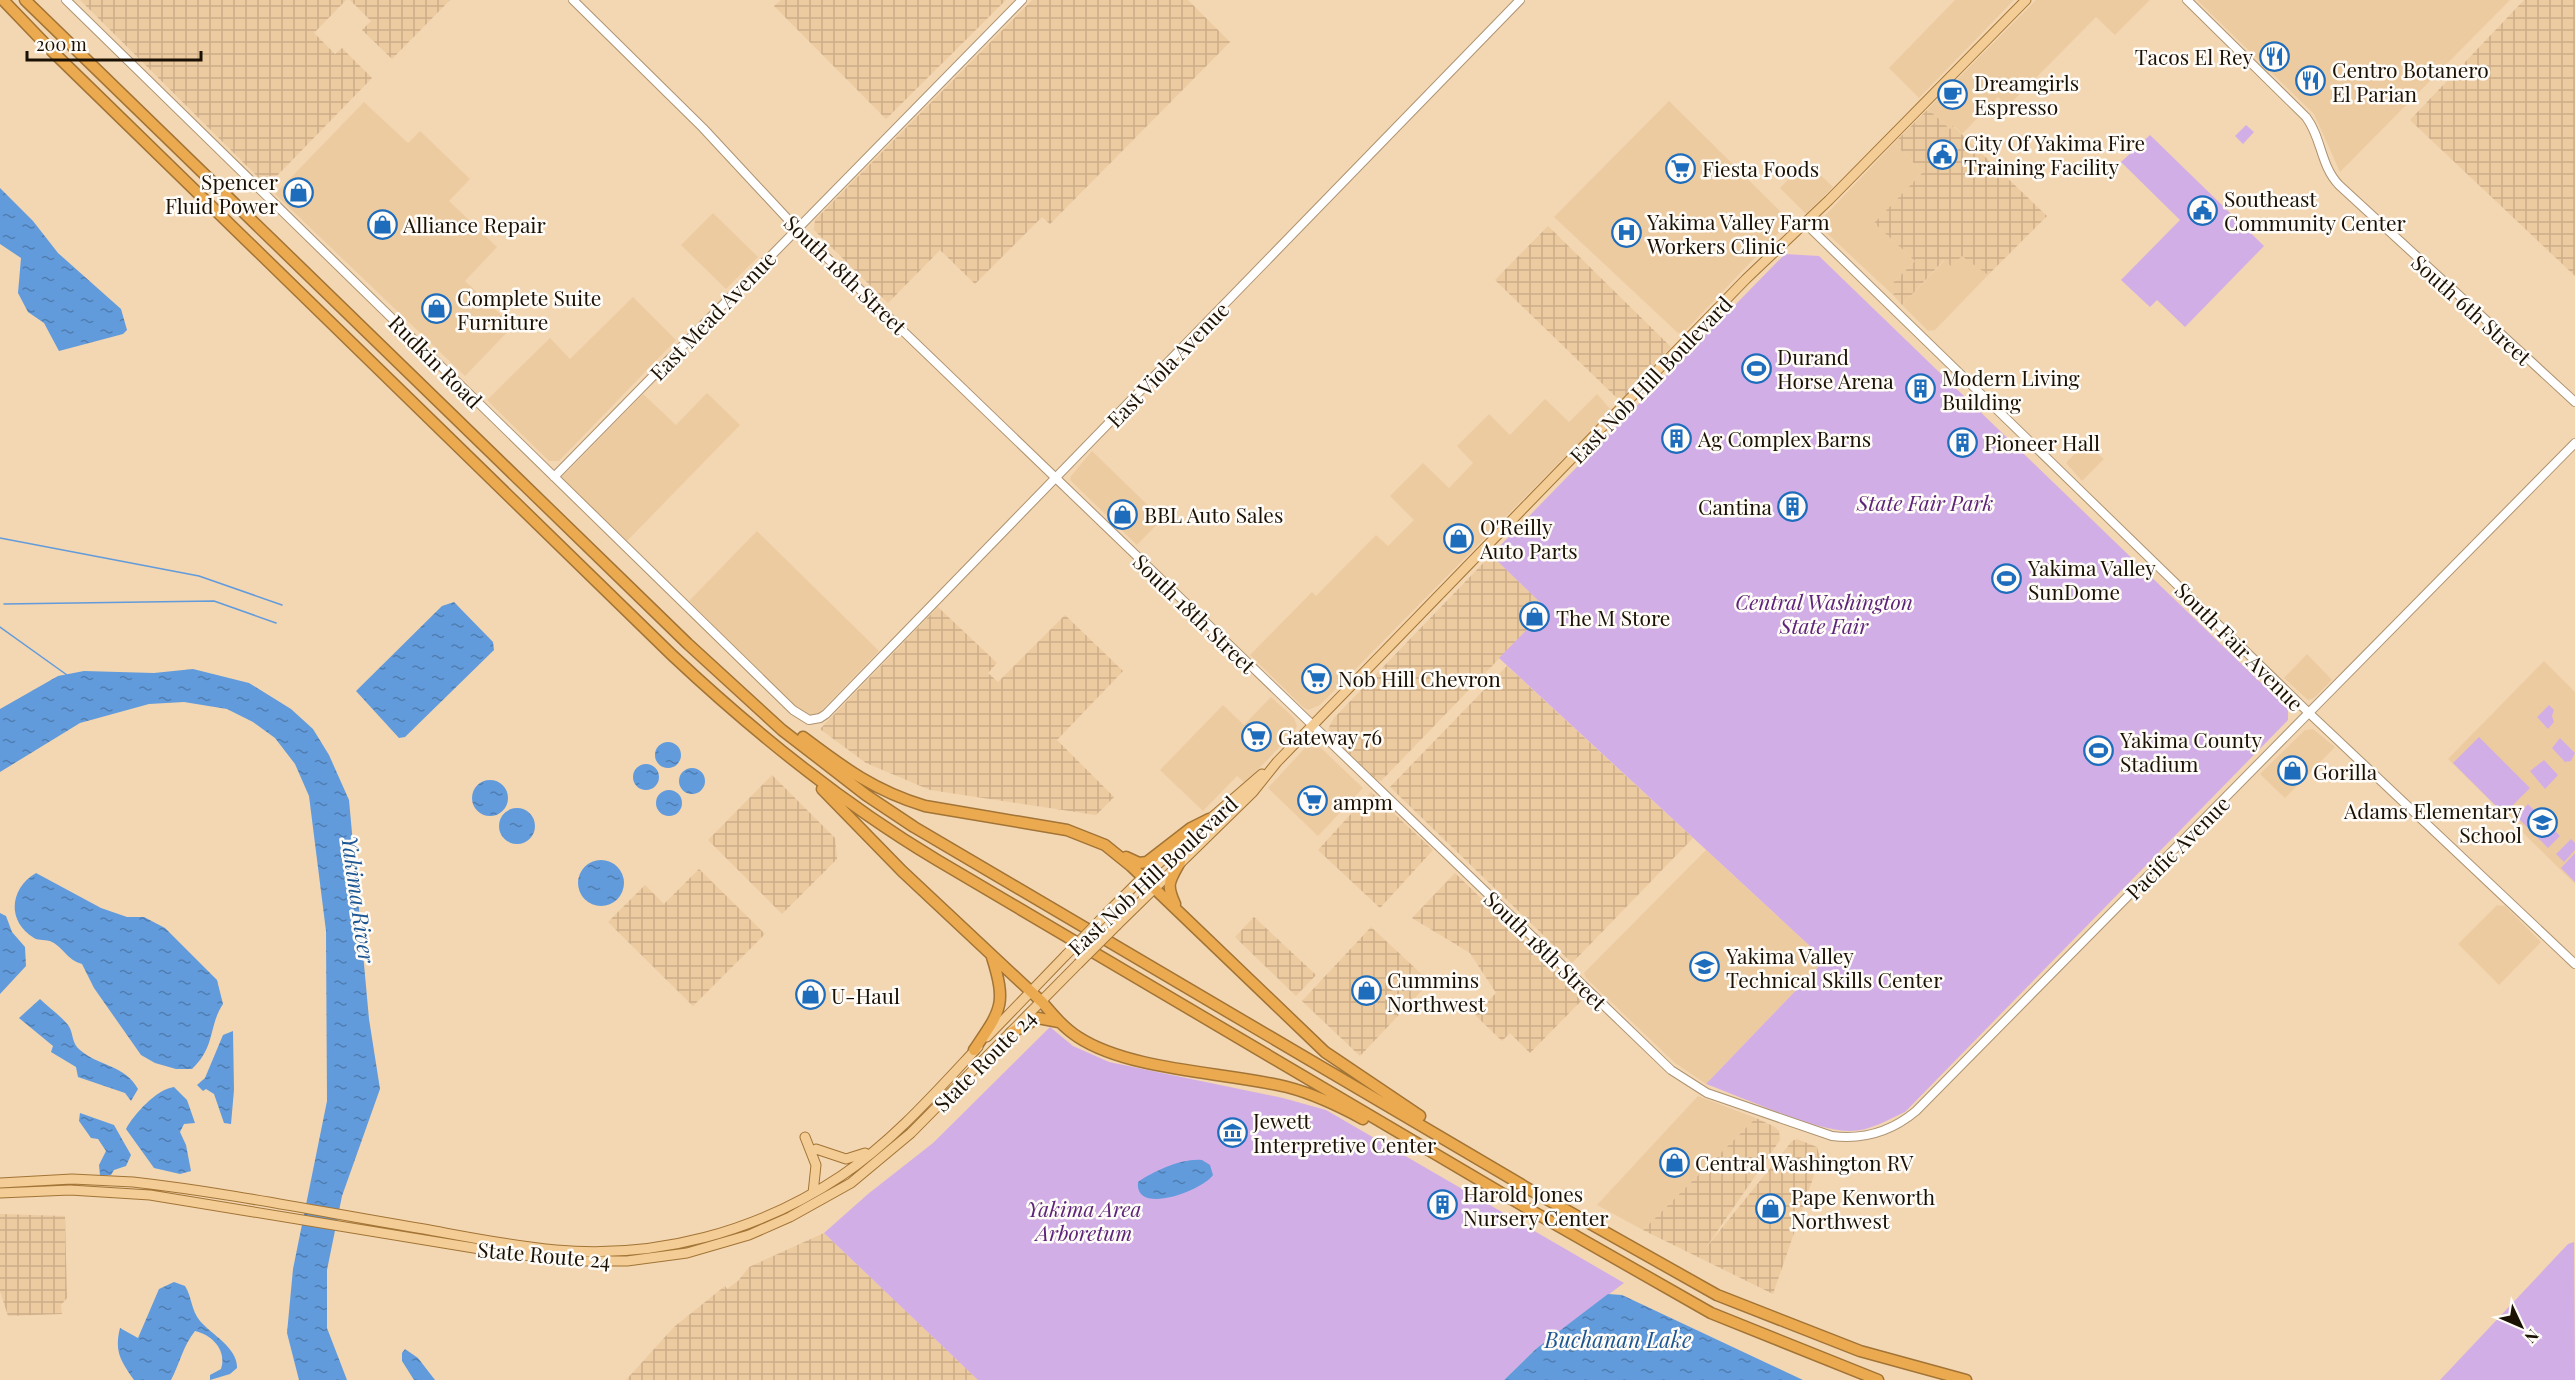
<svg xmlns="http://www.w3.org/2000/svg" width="2575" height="1380" font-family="'Playfair Display',serif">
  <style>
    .built { fill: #edcba1 }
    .industrial { fill: url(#industrial-grid) }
    .park { fill: #d2aee7 }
    .water { fill: url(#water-ripples) }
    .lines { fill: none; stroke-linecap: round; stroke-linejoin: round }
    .stream { stroke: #619bdc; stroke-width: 1.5 }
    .secondary-casing { stroke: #ae9371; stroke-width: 10 }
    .primary-casing { stroke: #a27435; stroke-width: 11 }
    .highway-casing { stroke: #a27435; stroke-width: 13 }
    .secondary { stroke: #fff; stroke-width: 8 }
    .primary { stroke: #f3cc96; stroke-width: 9 }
    .highway { stroke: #ebaa50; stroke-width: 10 }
    .primary-bridge-casing { stroke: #a27435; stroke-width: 11; stroke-linecap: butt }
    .primary-bridge { stroke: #f3cc96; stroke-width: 9 }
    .labels { text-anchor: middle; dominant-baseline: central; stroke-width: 5; stroke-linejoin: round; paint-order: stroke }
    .poi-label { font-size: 21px; fill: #1a1004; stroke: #fffcf8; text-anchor: start }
    .street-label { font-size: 21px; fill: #1a1004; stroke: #fffcf8 }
    .park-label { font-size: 21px; font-style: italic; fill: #5d2379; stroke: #fffcf8 }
    .water-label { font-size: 22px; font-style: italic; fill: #1c5693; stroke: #fffcf8 }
  </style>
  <defs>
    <pattern id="industrial-grid" width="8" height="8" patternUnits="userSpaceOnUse" patternTransform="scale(1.5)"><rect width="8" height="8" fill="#edcba1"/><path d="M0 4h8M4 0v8" fill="none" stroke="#cbad89"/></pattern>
    <pattern id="water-ripples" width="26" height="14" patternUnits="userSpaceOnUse" patternTransform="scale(1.5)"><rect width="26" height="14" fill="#619bdc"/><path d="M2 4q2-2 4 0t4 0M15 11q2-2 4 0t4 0" fill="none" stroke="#4f7db0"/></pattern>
  </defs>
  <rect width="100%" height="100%" fill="#f3d6b2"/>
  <!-- built -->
  <path class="built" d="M1955 0H2014L1919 98 1889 68Z
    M2036 0H2150L2115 35 2096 17 2007 107 1998 97 1962 134 1954 126 1950 129 1928 109Z
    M2197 0H2510L2340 172 2314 114Z
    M1669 101 1790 221 1684 332 1678 333 1554 217Z
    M364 102 408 143 420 131 470 179 449 201 497 247 465 281 513 326 465 376 275 194Z
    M1894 143 1923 172 1874 223 1915 261 1891 285 1896 291 1893 295 1817 224Z
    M1806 161 1833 187 1806 214 1780 188Z
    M713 213 758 257 726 289 681 245Z
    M1962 255 1988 275 1935 330 1928 331 1902 305 1945 260Z
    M633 297 676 340 559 461H549L487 400 550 338 570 359Z
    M707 393 740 425 627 541 561 478 643 394 676 425Z
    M1597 394 1611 410 1320 705 1308 710 1303 707 1250 655 1312 592 1316 596 1376 535 1388 546 1414 520 1390 496 1423 463 1449 488 1473 463 1457 446 1489 414 1510 435 1545 399 1569 422Z
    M2085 443 2104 459 2082 481 2066 463Z
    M1092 451 1162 519 1137 545 1070 480 1071 476Z
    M757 531 879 651 817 715 810 716 800 711 689 601Z
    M2307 654 2332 680 2314 698 2308 700 2284 678Z
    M2544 661 2575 692V884L2448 759Z
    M1271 697 1294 718 1297 726 1294 732 1245 783 1237 776 1203 811 1160 770 1223 705 1244 725Z
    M2313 729 2335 747 2285 798 2260 774 2305 730Z
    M1313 747H1320L1363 788 1318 836 1268 788 1305 748Z
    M1706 850 1825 960 1706 1084 1675 1063 1586 978 1584 973Z
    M2497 905 2505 906 2541 942 2499 985 2458 944Z
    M1698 1096 1756 1118 1643 1230 1597 1205Z"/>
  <!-- industrial -->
  <path class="industrial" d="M80 0H346L314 33 335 54 342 48 372 78 267 186Z
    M350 0H450L392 59 362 30 371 21Z
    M781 0H1006L886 119 774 6Z
    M1032 0H1188L1230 42 1050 224 1042 217 975 284 940 250 888 303 814 230 815 220Z
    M2524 0H2575V276L2410 120Z
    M1928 109 1950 129 1953 126 2047 216 1988 275 1962 256 1951 266 1944 260 1902 305 1893 295 1896 291 1891 285 1915 261 1874 223 1923 172 1894 143Z
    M1548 226 1671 347 1620 401 1495 280Z
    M1491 555 1547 609 1381 781 1377 780 1328 733 1329 727 1334 718Z
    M938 607 997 663 988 673 998 682 1065 615 1123 671 1057 740 1114 797 1096 815 930 790 866 763 820 729Z
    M1507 666 1693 838 1572 963 1390 787Z
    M772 775 835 838 837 859 782 914 708 840Z
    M1371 792 1433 850 1380 908 1318 850Z
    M699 869 765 934 693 1006 608 922 645 885 664 904Z
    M1455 873 1584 998 1530 1053 1510 1033 1502 1041 1475 1015 1496 993 1470 953 1412 918Z
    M1254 917 1316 975 1296 996 1235 937Z
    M1371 927 1430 982 1360 1056 1302 1001Z
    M1756 1118 1775 1127 1779 1131 1780 1140 1705 1249 1792 1141 1797 1139 1817 1147 1820 1158 1773 1294 1643 1230Z
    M0 1214 65 1216 67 1298 61 1305 62 1314 8 1316 0 1291Z
    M824 1233 978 1380H626L674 1327 725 1286 727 1289 738 1281 749 1267Z"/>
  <!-- park -->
  <path class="park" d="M2246 125 2254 132 2243 144 2235 136Z
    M2150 135 2264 246 2185 327 2157 300 2150 307 2121 280 2180 220 2121 162Z
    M1785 254 1819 256 2288 709V720L1905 1112C1887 1120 1868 1132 1848 1131 1813 1130 1742 1097 1706 1084L1825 960 1499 658 1547 609 1491 555Z
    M2549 705 2554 710 2552 716 2554 722 2548 729 2537 717Z
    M2479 737 2530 788 2504 814 2453 763Z
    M2560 738 2575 753 2571 761 2565 762 2552 748Z
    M2544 760 2558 775 2545 789 2530 771Z
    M2528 804 2560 836 2548 848 2516 816Z
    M2571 839 2575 843V850L2564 862 2556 854Z
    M2575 853V882L2561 868Z
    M1050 1027 1073 1046 1109 1062 1283 1098 1326 1110 1624 1283 1537 1348 1504 1380H978L824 1233 868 1194 933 1143Z
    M2574 1242 2575 1380H2440L2568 1244Z"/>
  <!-- water -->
  <path class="water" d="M0 188 33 221 58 253 121 309 127 330 123 334 59 351 44 323 28 312 18 293 21 258 0 244Z
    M454 602 493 642 494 650 405 737 399 738 356 691 442 606Z
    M193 669 249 683 291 709 313 729 329 755 349 800 369 1019 380 1089 342 1196 327 1270V1328L347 1380H299L287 1333 293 1269 327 1101 326 931 309 796 295 764 275 738 253 722 227 709 184 702 149 704 80 723 0 772V709L58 676 84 671 154 673Z
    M655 755a13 13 0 1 1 26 0a13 13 0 1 1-26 0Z
    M633 777a13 13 0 1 1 26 0a13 13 0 1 1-26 0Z
    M679 781a13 13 0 1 1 26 0a13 13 0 1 1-26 0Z
    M472 798a18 18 0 1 1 36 0a18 18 0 1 1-36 0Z
    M656 803a13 13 0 1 1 26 0a13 13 0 1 1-26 0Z
    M499 826a18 18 0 1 1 36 0a18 18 0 1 1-36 0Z
    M578 883a23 23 0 1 1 46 0a23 23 0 1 1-46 0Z
    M36 873 101 908 127 917H144L165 928 217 980 223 1004C208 1027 216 1046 192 1069H176L155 1063 141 1055 94 988 82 964C66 959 65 949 52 942 46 939 39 941 34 938 6 921 10 888 36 873Z
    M0 913 6 916 12 932 25 947 26 966 0 994Z
    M40 999C48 1007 61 1016 68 1025 74 1033 71 1043 80 1050 98 1066 125 1065 138 1089L131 1101 125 1093 78 1077 76 1067 51 1052 53 1046 19 1018Z
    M233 1031 234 1090 231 1124 224 1123 214 1094 206 1089 203 1091 197 1085 205 1078 223 1035Z
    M174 1087 187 1100 195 1123 184 1124 180 1132 186 1145 191 1171 180 1174 154 1168 126 1129C134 1114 157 1089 174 1087Z
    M80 1113 114 1125 131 1155 126 1166 114 1170 111 1175 100 1176 99 1165 106 1151 98 1139 91 1138 79 1121Z
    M1202 1160 1210 1165 1213 1175C1202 1191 1134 1216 1138 1182 1154 1171 1182 1158 1202 1160Z
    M174 1282 185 1286C192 1297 191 1310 200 1321 212 1335 238 1348 237 1368L230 1374 210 1380V1375L221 1369C227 1351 213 1335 195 1331 183 1346 180 1363 171 1380H134C121 1361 114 1352 120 1328L138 1338 159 1289Z
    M1608 1294 1622 1295 1803 1380H1504L1537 1348Z
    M405 1349 418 1358 435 1380H414L402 1361V1353Z"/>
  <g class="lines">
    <!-- stream -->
    <path class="stream" d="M0 538 199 576 282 605
      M4 604 214 601 276 623
      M0 627 67 675"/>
    <defs>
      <path id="secondary" d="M66 0 793 710 809 720 820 718 826 714 1520 0
        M573 0 703 128 797 229 1671 1070 1707 1093 1832 1136C1864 1140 1891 1132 1916 1111L2575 443
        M2187 0 2306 117C2322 138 2320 165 2339 185L2575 402
        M1805 223 2309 713 2575 964
        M554 477 1022 0"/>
      <path id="primary" d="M1104 916 1143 877 1262 774
        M1117 925 1253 792 1277 762 1746 279 1829 200 2026 0
        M987 1037 1066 955
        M805 1137 816 1165 813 1193
        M816 1149 846 1159 865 1153
        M0 1183 72 1179 133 1182C230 1193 327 1213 424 1229 468 1237 512 1246 556 1250 657 1259 757 1232 841 1176 893 1141 935 1093 978 1047
        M0 1193 70 1190 150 1195 486 1250 570 1261H627L687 1253 749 1235 790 1217 851 1183 911 1133 1078 964"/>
      <path id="highway" d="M3 0 52 51 672 655C754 732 840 802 937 860L1532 1211 1711 1313 1878 1380
        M25 0 688 644 782 730 866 795 914 827 1527 1188 1717 1295 1860 1351 1966 1380
        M803 737C844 768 875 791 925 806L1067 830 1105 845 1131 866 1325 1052 1420 1116
        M822 789 902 871 1042 1002C1053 1015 1064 1028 1078 1037 1130 1071 1225 1072 1287 1087 1314 1094 1339 1106 1363 1119
        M1126 857 1139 863 1147 862 1191 828 1209 819
        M1175 904C1166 884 1169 882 1180 862
        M1011 1033 1038 1018 1059 1022
        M974 1050C1001 1010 1007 1005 992 957"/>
    </defs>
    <!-- secondary casing -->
    <use href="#secondary" class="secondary-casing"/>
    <!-- primary casing -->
    <use href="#primary" class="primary-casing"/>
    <!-- highway casing -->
    <use href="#highway" class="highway-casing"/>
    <!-- secondary -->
    <use href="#secondary" class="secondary"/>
    <!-- primary -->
    <use href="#primary" class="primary"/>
    <!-- highway -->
    <use href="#highway" class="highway"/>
    <defs>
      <path id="primary-bridge" d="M1066 955 1104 916
        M1078 964 1117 925"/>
    </defs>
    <!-- primary-bridge casing -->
    <use href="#primary-bridge" class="primary-bridge-casing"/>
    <!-- primary-bridge -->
    <use href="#primary-bridge" class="primary-bridge"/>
  </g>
  <!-- icons -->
  <defs>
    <symbol id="restaurant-ring" viewBox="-11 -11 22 22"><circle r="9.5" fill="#fffcf8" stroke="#1e6dbc" stroke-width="1.5"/><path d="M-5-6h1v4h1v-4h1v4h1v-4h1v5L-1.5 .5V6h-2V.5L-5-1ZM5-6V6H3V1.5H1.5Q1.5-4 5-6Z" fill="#1e6dbc"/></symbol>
    <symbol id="cafe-ring" viewBox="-11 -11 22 22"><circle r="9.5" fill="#fffcf8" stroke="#1e6dbc" stroke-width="1.5"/><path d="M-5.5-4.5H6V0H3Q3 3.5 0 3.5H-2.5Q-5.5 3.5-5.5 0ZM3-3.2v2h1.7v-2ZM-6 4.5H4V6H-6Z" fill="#1e6dbc"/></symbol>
    <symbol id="civic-ring" viewBox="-11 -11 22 22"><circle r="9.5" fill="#fffcf8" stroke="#1e6dbc" stroke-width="1.5"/><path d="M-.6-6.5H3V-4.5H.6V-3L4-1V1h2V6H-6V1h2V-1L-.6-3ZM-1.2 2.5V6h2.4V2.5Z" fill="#1e6dbc"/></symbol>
    <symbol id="supermarket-ring" viewBox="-11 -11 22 22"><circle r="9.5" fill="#fffcf8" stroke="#1e6dbc" stroke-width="1.5"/><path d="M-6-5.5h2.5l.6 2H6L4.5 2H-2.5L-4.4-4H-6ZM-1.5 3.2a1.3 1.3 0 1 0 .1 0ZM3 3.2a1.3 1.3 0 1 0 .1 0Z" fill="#1e6dbc"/></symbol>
    <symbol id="shop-ring" viewBox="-11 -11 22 22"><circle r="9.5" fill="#fffcf8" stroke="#1e6dbc" stroke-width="1.5"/><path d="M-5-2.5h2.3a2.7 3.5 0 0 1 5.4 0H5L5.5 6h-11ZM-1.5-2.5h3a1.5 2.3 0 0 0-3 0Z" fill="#1e6dbc"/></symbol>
    <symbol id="hospital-ring" viewBox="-11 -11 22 22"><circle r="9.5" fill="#fffcf8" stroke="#1e6dbc" stroke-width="1.5"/><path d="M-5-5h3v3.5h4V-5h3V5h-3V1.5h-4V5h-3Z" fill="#1e6dbc"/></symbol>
    <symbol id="stadium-ring" viewBox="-11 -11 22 22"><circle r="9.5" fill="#fffcf8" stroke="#1e6dbc" stroke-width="1.5"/><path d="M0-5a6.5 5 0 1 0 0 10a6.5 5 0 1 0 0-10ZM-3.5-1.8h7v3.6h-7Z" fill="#1e6dbc"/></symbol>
    <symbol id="building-ring" viewBox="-11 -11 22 22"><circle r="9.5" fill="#fffcf8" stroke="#1e6dbc" stroke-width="1.5"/><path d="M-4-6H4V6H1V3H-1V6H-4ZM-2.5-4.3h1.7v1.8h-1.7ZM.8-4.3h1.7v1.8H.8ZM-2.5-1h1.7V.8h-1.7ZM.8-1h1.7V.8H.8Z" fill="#1e6dbc"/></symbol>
    <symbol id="school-ring" viewBox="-11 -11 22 22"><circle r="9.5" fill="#fffcf8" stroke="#1e6dbc" stroke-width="1.5"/><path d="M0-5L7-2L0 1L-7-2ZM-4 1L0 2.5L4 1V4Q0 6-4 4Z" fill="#1e6dbc"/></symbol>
    <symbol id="museum-ring" viewBox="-11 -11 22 22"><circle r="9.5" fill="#fffcf8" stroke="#1e6dbc" stroke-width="1.5"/><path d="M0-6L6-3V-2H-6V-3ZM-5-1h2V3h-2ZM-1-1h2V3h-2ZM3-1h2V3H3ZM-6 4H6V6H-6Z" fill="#1e6dbc"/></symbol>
  </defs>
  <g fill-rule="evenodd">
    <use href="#restaurant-ring" x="2258" y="40" width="33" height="33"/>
    <use href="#restaurant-ring" x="2294" y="64" width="33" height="33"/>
    <use href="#cafe-ring" x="1936" y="78" width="33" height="33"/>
    <use href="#civic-ring" x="1926" y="138" width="33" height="33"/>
    <use href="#supermarket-ring" x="1664" y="152" width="33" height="33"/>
    <use href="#shop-ring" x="282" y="176" width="33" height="33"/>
    <use href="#civic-ring" x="2186" y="194" width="33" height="33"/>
    <use href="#shop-ring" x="366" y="208" width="33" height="33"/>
    <use href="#hospital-ring" x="1610" y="216" width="33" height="33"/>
    <use href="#shop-ring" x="420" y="292" width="33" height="33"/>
    <use href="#stadium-ring" x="1740" y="352" width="33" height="33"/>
    <use href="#building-ring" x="1904" y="372" width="33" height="33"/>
    <use href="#building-ring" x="1660" y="422" width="33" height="33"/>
    <use href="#building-ring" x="1946" y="426" width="33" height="33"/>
    <use href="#building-ring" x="1776" y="490" width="33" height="33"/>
    <use href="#shop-ring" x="1106" y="498" width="33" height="33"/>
    <use href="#shop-ring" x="1442" y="522" width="33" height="33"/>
    <use href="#stadium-ring" x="1990" y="562" width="33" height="33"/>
    <use href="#shop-ring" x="1518" y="600" width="33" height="33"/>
    <use href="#supermarket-ring" x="1300" y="662" width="33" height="33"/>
    <use href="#supermarket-ring" x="1240" y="720" width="33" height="33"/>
    <use href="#stadium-ring" x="2082" y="734" width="33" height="33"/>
    <use href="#shop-ring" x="2276" y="754" width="33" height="33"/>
    <use href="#supermarket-ring" x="1296" y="784" width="33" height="33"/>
    <use href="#school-ring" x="2526" y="806" width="33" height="33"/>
    <use href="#school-ring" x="1688" y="950" width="33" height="33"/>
    <use href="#shop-ring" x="1350" y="974" width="33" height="33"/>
    <use href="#shop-ring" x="794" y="978" width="33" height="33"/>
    <use href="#museum-ring" x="1216" y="1116" width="33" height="33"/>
    <use href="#shop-ring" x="1658" y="1146" width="33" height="33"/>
    <use href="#building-ring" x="1426" y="1188" width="33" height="33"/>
    <use href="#shop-ring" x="1754" y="1192" width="33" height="33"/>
  </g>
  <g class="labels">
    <!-- poi labels -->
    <g class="poi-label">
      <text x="2253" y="56" text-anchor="end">Tacos El Rey</text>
      <text x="2332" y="69">Centro Botanero<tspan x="2332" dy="24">El Parian</tspan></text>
      <text x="1974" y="82">Dreamgirls<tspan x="1974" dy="24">Espresso</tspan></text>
      <text x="1964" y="142">City Of Yakima Fire<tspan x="1964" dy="24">Training Facility</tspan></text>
      <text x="1702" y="168">Fiesta Foods</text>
      <text x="278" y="181" text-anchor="end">Spencer<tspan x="278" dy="24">Fluid Power</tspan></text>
      <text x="2224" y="198">Southeast<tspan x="2224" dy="24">Community Center</tspan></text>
      <text x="1647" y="221">Yakima Valley Farm<tspan x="1647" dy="24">Workers Clinic</tspan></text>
      <text x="403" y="224">Alliance Repair</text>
      <text x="457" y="297">Complete Suite<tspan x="457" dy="24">Furniture</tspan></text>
      <text x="1777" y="356">Durand<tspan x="1777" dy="24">Horse Arena</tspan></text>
      <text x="1942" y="377">Modern Living<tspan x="1942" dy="24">Building</tspan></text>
      <text x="1698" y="438">Ag Complex Barns</text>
      <text x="1984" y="442">Pioneer Hall</text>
      <text x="1772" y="506" text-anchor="end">Cantina</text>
      <text x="1144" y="514">BBL Auto Sales</text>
      <text x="1480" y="526">O'Reilly<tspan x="1480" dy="24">Auto Parts</tspan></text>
      <text x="2028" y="567">Yakima Valley<tspan x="2028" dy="24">SunDome</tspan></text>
      <text x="1556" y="617">The M Store</text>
      <text x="1338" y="678">Nob Hill Chevron</text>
      <text x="1278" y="736">Gateway 76</text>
      <text x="2120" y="739">Yakima County<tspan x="2120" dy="24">Stadium</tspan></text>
      <text x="2313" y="771">Gorilla</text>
      <text x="1333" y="801">ampm</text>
      <text x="2522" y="810" text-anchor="end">Adams Elementary<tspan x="2522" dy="24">School</tspan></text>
      <text x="1726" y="955">Yakima Valley<tspan x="1726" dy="24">Technical Skills Center</tspan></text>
      <text x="1387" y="979">Cummins<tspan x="1387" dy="24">Northwest</tspan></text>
      <text x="831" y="995">U-Haul</text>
      <text x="1253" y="1120">Jewett<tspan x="1253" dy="24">Interpretive Center</tspan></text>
      <text x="1695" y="1162">Central Washington RV</text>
      <text x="1463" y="1193">Harold Jones<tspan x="1463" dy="24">Nursery Center</tspan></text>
      <text x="1791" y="1196">Pape Kenworth<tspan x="1791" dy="24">Northwest</tspan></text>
    </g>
    <!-- street labels -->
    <g class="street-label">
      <text transform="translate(846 274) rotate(44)">South 18th Street</text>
      <text transform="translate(2472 309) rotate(42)">South 6th Street</text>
      <text transform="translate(712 315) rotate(-46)">East Mead Avenue</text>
      <text transform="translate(436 361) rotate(45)">Rudkin Road</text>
      <text transform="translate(1167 364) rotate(-46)">East Viola Avenue</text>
      <text transform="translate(1650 379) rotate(-46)">East Nob Hill Boulevard</text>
      <text transform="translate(1195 613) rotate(44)">South 18th Street</text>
      <text transform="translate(2240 646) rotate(45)">South Fair Avenue</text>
      <text transform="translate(2177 847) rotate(-45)">Pacific Avenue</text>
      <text transform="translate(1152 875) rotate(-43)">East Nob Hill Boulevard</text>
      <text transform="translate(1546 950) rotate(44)">South 18th Street</text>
      <text transform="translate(984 1060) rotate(-45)">State Route 24</text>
      <text transform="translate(544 1254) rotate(5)">State Route 24</text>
    </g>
    <!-- park labels -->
    <g class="park-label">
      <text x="1925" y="502">State Fair Park</text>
      <text x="1824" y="601">Central Washington<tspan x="1824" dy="24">State Fair</tspan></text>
      <text x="1084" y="1208">Yakima Area<tspan x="1084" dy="24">Arboretum</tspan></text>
    </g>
    <!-- water labels -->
    <g class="water-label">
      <text transform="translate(359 899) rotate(82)">Yakima River</text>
      <text x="1618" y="1339">Buchanan Lake</text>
    </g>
  </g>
  <!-- north arrow -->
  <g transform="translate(2521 1326) rotate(134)" stroke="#fffcf8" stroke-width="4.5" paint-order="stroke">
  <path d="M0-4.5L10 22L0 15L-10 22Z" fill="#1a1004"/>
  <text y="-9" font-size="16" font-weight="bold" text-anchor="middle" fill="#1a1004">N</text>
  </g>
  <!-- scale -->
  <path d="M27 51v9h174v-9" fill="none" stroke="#1a1004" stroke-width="3"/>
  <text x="36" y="51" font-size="18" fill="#1a1004" stroke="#fffcf8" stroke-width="4.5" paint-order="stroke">200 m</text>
</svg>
